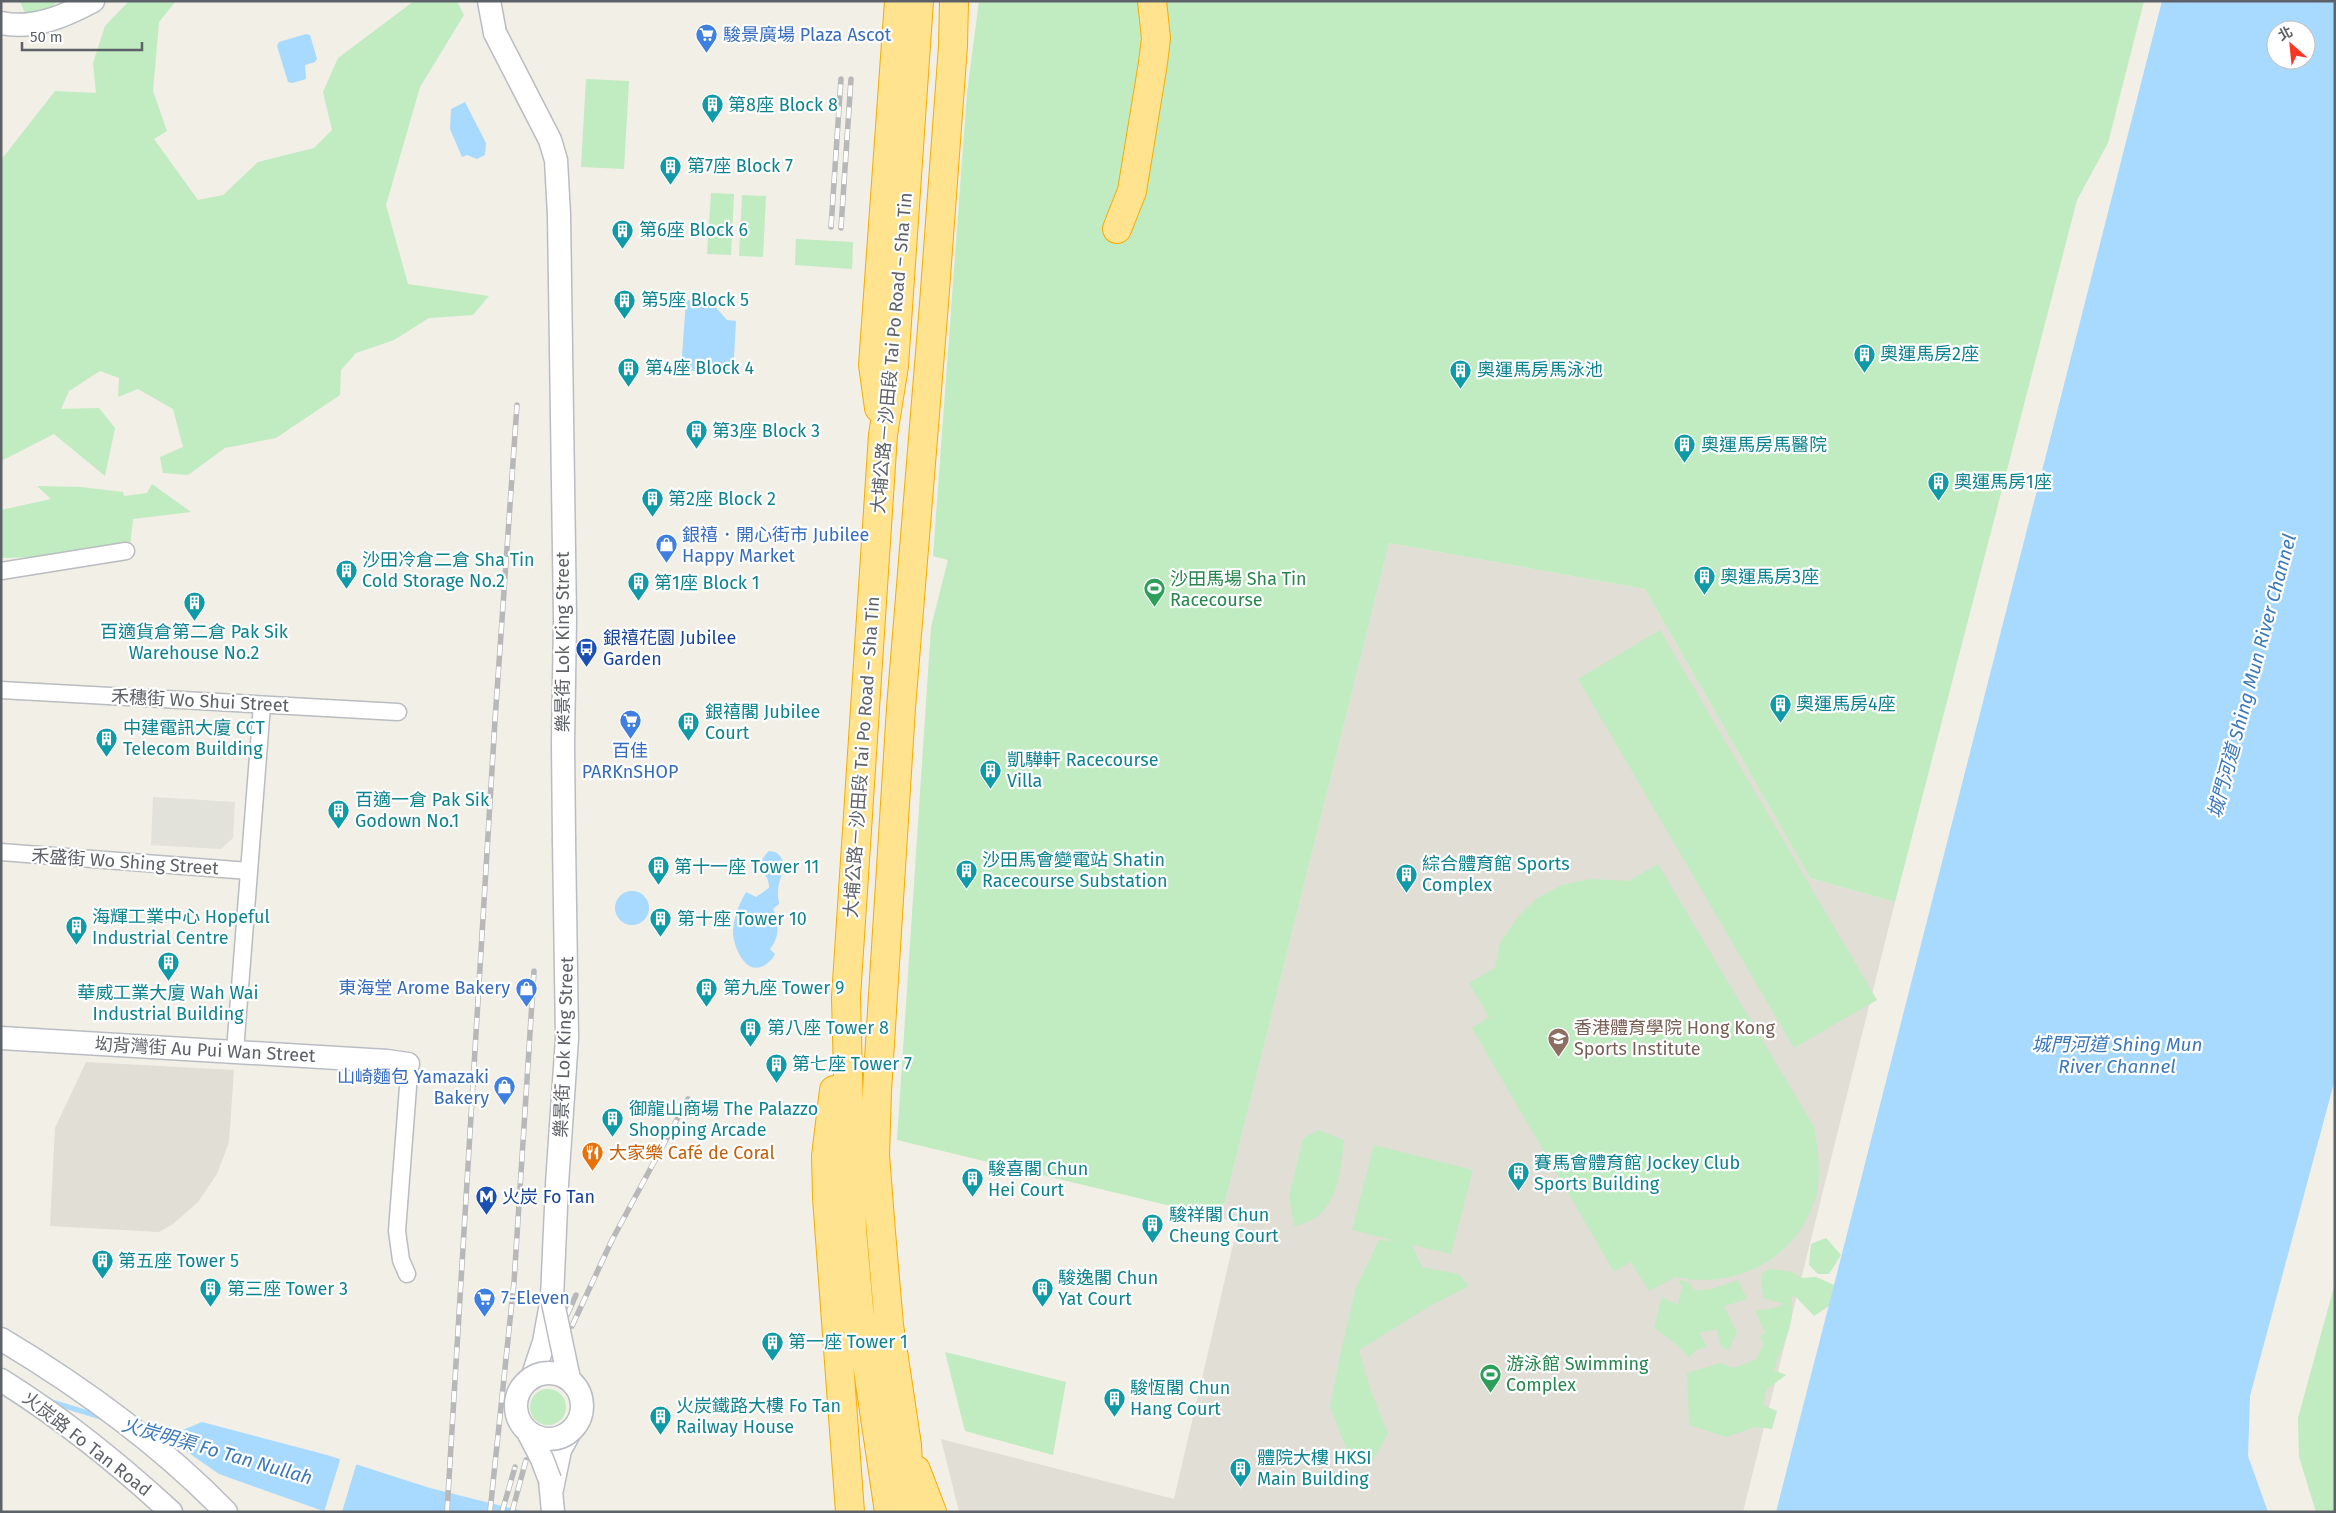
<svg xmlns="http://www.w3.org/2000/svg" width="2336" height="1513" font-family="'Fira Sans','Noto Sans TC',sans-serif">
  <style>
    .industrial { fill: #e2e1da }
    .education { fill: #e1ded5 }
    .green { fill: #c1ebc1 }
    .water { fill: #a8d9ff; fill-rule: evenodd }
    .pier { fill: #f1efe6 }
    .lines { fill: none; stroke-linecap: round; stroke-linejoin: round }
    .stream { stroke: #a8d9ff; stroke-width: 5 }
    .street-casing { stroke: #b9bcc1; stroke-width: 19 }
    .secondary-casing { stroke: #b9bdc3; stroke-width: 25 }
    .highway-casing { stroke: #f7ab00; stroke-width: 30 }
    .street { stroke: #fff; stroke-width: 16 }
    .secondary { stroke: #fff; stroke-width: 22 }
    .highway { stroke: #ffe38f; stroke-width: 28 }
    .rail-casing { stroke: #b7b8b9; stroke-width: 5.5 }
    .rail { stroke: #fff; stroke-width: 4; stroke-dasharray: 11; stroke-linecap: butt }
    .secondary-bridge-casing { stroke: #b9bdc3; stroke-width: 25; stroke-linecap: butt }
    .secondary-bridge { stroke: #fff; stroke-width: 22 }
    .labels { text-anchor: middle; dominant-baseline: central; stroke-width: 4.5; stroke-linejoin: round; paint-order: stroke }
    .shop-label { font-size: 18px; fill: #366cbe; stroke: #fff; text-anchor: start }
    .culture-label { font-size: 18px; fill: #0d838f; stroke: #fff; text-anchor: start }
    .street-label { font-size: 18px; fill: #5d6268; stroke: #fff }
    .leisure-label { font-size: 18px; fill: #27864d; stroke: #fff; text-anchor: start }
    .transit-label { font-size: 18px; fill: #164399; stroke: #fff; text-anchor: start }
    .education-label { font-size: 18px; fill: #785e54; stroke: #fff; text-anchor: start }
    .food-label { font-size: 18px; fill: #c56008; stroke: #fff; text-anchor: start }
    .water-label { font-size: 19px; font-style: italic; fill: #3a78bd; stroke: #fff }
  </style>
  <rect width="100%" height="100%" fill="#f1efe6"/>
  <!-- industrial -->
  <path class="industrial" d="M153 797 235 802 233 838 221 849 151 845Z"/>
  <!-- education -->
  <path class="education" d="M1389 543 1645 589 1810 878 1895 902 1743 1512H959L941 1439 1174 1499 1238 1223 1221 1218Z
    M86 1062 234 1070 229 1142 217 1174 198 1202 173 1224 159 1232 50 1226 55 1128Z"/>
  <!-- green -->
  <path class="green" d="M20 1H59L54 4 56 11 27 18Z
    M129 1H176L159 22 153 91 167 131 154 139 198 200 223 195 258 162 314 148 332 130 323 92 338 58 414 1H457L464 15 420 87 386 205 408 284 489 296 473 315 429 318 394 340 356 353 341 370 340 395 276 438 225 448 188 475 163 473 160 457 183 447 173 409 138 389 118 397 119 378 100 371 69 391 61 409 99 408 115 428 105 476 54 434 1 461V160L55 91 96 93 93 63 105 26Z
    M979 1H2144L2108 143 2077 200 1895 902 1810 878 1645 589 1389 543 1221 1218 897 1140 931 627 948 560 933 556 967 93Z
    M586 79 629 81 624 169 581 167Z
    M711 193 734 194 731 255 707 254Z
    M742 195 766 196 763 257 739 256Z
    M796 239 853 242 852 269 795 265Z
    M152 484 191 512 133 519 129 555 1 558V510L51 499 37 486 81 487 123 492 124 496 147 493Z
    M1660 630 1877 1000 1794 1048 1578 679Z
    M1658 864 1814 1127C1818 1150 1822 1173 1816 1196 1798 1258 1737 1290 1676 1277L1649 1291 1631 1262 1614 1272 1472 1028 1489 1017 1469 983 1495 968 1500 943 1517 918 1536 899 1562 885 1591 879 1629 881Z
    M1318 1130 1344 1140C1340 1176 1337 1219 1294 1226L1289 1197 1303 1139Z
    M1374 1145 1473 1170 1451 1254 1412 1245 1422 1267 1459 1274 1469 1286 1430 1306 1359 1350 1371 1391 1388 1434 1371 1463 1350 1458 1330 1407 1340 1356 1356 1288 1379 1240 1396 1241 1352 1230Z
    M1826 1238 1841 1255 1829 1274H1818L1809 1265 1811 1244Z
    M1770 1269 1792 1272 1802 1278 1816 1277 1834 1285 1832 1304 1814 1316 1795 1296 1791 1297C1797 1325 1781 1345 1774 1370L1786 1375 1767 1389 1763 1405 1777 1411 1772 1429 1755 1427 1726 1437 1689 1425 1687 1373 1721 1363 1733 1368 1757 1359 1763 1345 1760 1336 1765 1333 1755 1310 1771 1309 1785 1304 1763 1298 1761 1274Z
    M1678 1279 1687 1282 1696 1291 1712 1289 1738 1280 1747 1299 1724 1306 1737 1333 1728 1350 1721 1347 1717 1329 1699 1333 1707 1347 1696 1350 1689 1357 1676 1344 1654 1328 1662 1297 1678 1305 1682 1287Z
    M2335 1283V1512H2316L2299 1457 2298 1418Z
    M945 1352 1066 1382 1053 1455 965 1431Z
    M530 1407a18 18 0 1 1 36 0a18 18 0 1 1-36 0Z"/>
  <!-- water -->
  <path class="water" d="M2162 1H2335V1079L2250 1396 2248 1456 2268 1512H1776ZM2276 30H2306V60H2276Z
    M306 34 310 35 317 59 315 62 305 65 306 79 292 83 288 82 277 46 279 42Z
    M465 102 486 143 485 155 477 159 467 155 462 157 450 129 451 109Z
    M686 300 710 301 727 320 736 321 733 374 681 370Z
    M769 851C779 852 781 856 785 865 780 879 776 889 779 904L773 909C779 923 780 937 770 949L775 954C773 959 769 962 765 965 746 977 734 948 733 933 733 919 739 904 746 892L756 897 769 888C770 871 750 870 769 851Z
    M615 908a17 17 0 1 1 34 0a17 17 0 1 1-34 0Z
    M202 1422 327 1455 430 1488 526 1512H326L219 1474 166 1437Z"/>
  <!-- pier -->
  <path class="pier" d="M341 1457 357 1462 342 1512H324Z"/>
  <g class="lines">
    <!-- stream -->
    <path class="stream" d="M52 1402 104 1418
      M152 1433 173 1439"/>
    <defs>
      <path id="street" d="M1 571 126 551
        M1 690 398 712
        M1 852 249 871
        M235 1051 262 705
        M407 1274 401 1260 397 1231 408 1087V1064"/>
      <path id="secondary" d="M489 1 495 33
        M1 23C33 30 65 16 93 1
        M1 1038 387 1061 408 1064
        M1 1339C83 1388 160 1444 226 1512
        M532 1378 544 1342 552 1298 557 1184 567 1038 564 840
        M1 1380C62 1418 118 1463 171 1512
        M550 1480 553 1512
        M552 1489 560 1450 570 1432"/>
      <path id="highway" d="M1117 229 1132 191 1153 63 1156 38 1152 1
        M879 408 873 365 899 1
        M834 1090 826 1156 827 1198 850 1512
        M916 1470 932 1512
        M889 1512 859 1309 852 1230 846 997 883 435 894 366 919 1
        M910 1512 907 1445 889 1325 881 1232 875 1155 877 1091 901 708 934 304 953 46 954 1"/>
    </defs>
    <!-- street casing -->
    <use href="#street" class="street-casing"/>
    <!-- secondary casing -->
    <use href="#secondary" class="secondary-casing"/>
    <!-- highway casing -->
    <use href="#highway" class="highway-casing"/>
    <!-- street -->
    <use href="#street" class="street"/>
    <!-- secondary -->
    <use href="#secondary" class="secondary"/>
    <!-- highway -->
    <use href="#highway" class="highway"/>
    <defs>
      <path id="rail" d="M831 227 841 79
        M841 228 851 79
        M567 1315 576 1295
        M572 1326 612 1240 688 1099
        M447 1512 495 720 517 405
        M490 1512 514 1282 534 971
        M502 1512 515 1467
        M512 1512 526 1460"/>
    </defs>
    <!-- rail casing -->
    <use href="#rail" class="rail-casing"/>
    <!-- rail -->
    <use href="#rail" class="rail"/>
    <defs>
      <path id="secondary-bridge" d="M495 33 550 140 556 160 559 215 565 618 563 744 564 840
        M552 1298 569 1379
        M516 1406a33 33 0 1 1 66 0a33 33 0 1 1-66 0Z
        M529 1434 542 1459 550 1480"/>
    </defs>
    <!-- secondary-bridge casing -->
    <use href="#secondary-bridge" class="secondary-bridge-casing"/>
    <!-- secondary-bridge -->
    <use href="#secondary-bridge" class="secondary-bridge"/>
  </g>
  <!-- icons -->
  <defs>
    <symbol id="supermarket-pin" viewBox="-11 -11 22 30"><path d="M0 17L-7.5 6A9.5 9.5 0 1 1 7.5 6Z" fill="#3f7fe0" stroke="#fff"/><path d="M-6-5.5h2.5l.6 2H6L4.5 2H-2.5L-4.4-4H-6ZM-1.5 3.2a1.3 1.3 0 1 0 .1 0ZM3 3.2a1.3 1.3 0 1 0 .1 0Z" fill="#fff"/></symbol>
    <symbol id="building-pin" viewBox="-11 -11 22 30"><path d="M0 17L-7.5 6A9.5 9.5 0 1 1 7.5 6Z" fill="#0f9aa8" stroke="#fff"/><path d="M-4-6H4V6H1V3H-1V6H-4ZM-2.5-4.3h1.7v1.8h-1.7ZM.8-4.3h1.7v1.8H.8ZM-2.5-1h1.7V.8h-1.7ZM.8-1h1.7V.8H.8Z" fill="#fff"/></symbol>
    <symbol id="shop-pin" viewBox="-11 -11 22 30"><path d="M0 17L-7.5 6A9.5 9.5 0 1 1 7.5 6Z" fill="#3f7fe0" stroke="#fff"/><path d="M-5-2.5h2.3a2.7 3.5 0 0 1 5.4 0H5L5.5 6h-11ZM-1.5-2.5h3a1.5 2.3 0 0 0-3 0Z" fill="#fff"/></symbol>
    <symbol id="stadium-pin" viewBox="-11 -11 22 30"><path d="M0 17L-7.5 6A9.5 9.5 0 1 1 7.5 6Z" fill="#2e9e5b" stroke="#fff"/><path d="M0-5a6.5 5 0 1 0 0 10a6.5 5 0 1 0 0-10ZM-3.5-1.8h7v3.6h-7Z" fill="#fff"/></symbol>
    <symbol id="bus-pin" viewBox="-11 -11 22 30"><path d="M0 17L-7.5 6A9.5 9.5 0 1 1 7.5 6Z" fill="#1a4fb4" stroke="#fff"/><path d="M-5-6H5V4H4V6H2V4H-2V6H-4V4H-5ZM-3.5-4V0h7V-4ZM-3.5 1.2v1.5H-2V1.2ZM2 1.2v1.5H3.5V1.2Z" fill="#fff"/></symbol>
    <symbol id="university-pin" viewBox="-11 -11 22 30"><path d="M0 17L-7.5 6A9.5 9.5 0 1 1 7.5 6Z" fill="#8d6e63" stroke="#fff"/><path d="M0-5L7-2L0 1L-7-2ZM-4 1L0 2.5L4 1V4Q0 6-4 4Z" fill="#fff"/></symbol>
    <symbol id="restaurant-pin" viewBox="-11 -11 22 30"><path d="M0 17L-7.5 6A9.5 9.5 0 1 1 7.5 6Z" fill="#e8710a" stroke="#fff"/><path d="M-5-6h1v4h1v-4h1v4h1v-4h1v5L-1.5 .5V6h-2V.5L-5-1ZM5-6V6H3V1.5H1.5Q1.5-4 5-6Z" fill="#fff"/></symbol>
    <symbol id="metro-pin" viewBox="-11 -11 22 30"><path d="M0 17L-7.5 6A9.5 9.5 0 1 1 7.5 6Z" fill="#1a4fb4" stroke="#fff"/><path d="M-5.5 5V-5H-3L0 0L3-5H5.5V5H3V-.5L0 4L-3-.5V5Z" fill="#fff"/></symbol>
  </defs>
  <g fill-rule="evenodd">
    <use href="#supermarket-pin" x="694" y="22" width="25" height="34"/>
    <use href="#building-pin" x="700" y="92" width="25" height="34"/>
    <use href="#building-pin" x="658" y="154" width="25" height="34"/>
    <use href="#building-pin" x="610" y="218" width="25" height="34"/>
    <use href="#building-pin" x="612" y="288" width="25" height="34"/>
    <use href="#building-pin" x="1852" y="342" width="25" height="34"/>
    <use href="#building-pin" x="616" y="356" width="25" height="34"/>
    <use href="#building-pin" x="1448" y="358" width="25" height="34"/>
    <use href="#building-pin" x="684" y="418" width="25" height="34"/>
    <use href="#building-pin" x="1672" y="432" width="25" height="34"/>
    <use href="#building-pin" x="1926" y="470" width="25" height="34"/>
    <use href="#building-pin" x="640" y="486" width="25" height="34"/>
    <use href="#shop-pin" x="654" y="532" width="25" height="34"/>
    <use href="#building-pin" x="334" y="558" width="25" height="34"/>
    <use href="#building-pin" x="1692" y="564" width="25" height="34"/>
    <use href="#building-pin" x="626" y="570" width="25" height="34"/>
    <use href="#stadium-pin" x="1142" y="576" width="25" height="34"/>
    <use href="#building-pin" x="182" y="590" width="25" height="34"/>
    <use href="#bus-pin" x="574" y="636" width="25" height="34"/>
    <use href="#building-pin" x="1768" y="692" width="25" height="34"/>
    <use href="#supermarket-pin" x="618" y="708" width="25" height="34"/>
    <use href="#building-pin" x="676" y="710" width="25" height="34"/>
    <use href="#building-pin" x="94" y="726" width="25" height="34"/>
    <use href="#building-pin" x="978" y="758" width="25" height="34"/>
    <use href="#building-pin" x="326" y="798" width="25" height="34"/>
    <use href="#building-pin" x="646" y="854" width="25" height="34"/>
    <use href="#building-pin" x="954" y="858" width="25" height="34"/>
    <use href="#building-pin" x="1394" y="862" width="25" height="34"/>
    <use href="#building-pin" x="648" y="906" width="25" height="34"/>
    <use href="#building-pin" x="64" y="914" width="25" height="34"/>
    <use href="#building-pin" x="156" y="950" width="25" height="34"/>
    <use href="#shop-pin" x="514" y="976" width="25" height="34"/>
    <use href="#building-pin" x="694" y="976" width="25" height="34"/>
    <use href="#building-pin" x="738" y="1016" width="25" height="34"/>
    <use href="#university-pin" x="1546" y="1026" width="25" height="34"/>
    <use href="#building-pin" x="764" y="1052" width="25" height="34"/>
    <use href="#shop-pin" x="492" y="1074" width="25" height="34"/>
    <use href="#building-pin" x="600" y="1106" width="25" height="34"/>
    <use href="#restaurant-pin" x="580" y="1140" width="25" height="34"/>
    <use href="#building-pin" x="1506" y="1160" width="25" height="34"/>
    <use href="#building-pin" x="960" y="1166" width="25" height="34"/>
    <use href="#metro-pin" x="474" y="1184" width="25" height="34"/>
    <use href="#building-pin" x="1140" y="1212" width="25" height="34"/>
    <use href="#building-pin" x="90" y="1248" width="25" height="34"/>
    <use href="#building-pin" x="1030" y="1276" width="25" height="34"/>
    <use href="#building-pin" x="198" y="1276" width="25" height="34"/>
    <use href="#supermarket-pin" x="472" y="1286" width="25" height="34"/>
    <use href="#building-pin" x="760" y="1330" width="25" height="34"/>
    <use href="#stadium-pin" x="1478" y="1362" width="25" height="34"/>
    <use href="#building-pin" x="1102" y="1386" width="25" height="34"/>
    <use href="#building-pin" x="648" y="1404" width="25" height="34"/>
    <use href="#building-pin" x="1228" y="1456" width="25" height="34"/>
  </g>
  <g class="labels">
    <!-- shop labels -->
    <g class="shop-label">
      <text x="723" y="35">駿景廣場 Plaza Ascot</text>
      <text x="682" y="535">銀禧．開心街市 Jubilee<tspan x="682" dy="21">Happy Market</tspan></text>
      <text x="630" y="751" text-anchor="middle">百佳<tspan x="630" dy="21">PARKnSHOP</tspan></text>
      <text x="510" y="988" text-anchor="end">東海堂 Arome Bakery</text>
      <text x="489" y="1077" text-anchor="end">山崎麵包 Yamazaki<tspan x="489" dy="21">Bakery</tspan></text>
      <text x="501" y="1298">7-Eleven</text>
    </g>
    <!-- culture labels -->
    <g class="culture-label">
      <text x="728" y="105">第8座 Block 8</text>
      <text x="687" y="166">第7座 Block 7</text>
      <text x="639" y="230">第6座 Block 6</text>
      <text x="641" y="300">第5座 Block 5</text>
      <text x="1880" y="354">奧運馬房2座</text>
      <text x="645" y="368">第4座 Block 4</text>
      <text x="1477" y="370">奧運馬房馬泳池</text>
      <text x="712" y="431">第3座 Block 3</text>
      <text x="1701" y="445">奧運馬房馬醫院</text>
      <text x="1954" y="482">奧運馬房1座</text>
      <text x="668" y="499">第2座 Block 2</text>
      <text x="362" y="560">沙田冷倉二倉 Sha Tin<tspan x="362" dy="21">Cold Storage No.2</tspan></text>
      <text x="1720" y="577">奧運馬房3座</text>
      <text x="654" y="583">第1座 Block 1</text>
      <text x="194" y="632" text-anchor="middle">百適貨倉第二倉 Pak Sik<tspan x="194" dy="21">Warehouse No.2</tspan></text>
      <text x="1796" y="704">奧運馬房4座</text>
      <text x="705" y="712">銀禧閣 Jubilee<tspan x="705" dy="21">Court</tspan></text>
      <text x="123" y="728">中建電訊大廈 CCT<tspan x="123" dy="21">Telecom Building</tspan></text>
      <text x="1007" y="760">凱驊軒 Racecourse<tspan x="1007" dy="21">Villa</tspan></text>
      <text x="355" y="800">百適一倉 Pak Sik<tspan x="355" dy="21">Godown No.1</tspan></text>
      <text x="982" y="860">沙田馬會變電站 Shatin<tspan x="982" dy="21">Racecourse Substation</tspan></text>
      <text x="1422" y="864">綜合體育館 Sports<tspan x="1422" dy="21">Complex</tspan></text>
      <text x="674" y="867">第十一座 Tower 11</text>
      <text x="92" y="917">海輝工業中心 Hopeful<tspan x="92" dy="21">Industrial Centre</tspan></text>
      <text x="677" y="919">第十座 Tower 10</text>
      <text x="723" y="988">第九座 Tower 9</text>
      <text x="168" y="993" text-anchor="middle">華威工業大廈 Wah Wai<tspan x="168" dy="21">Industrial Building</tspan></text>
      <text x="767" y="1028">第八座 Tower 8</text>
      <text x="792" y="1064">第七座 Tower 7</text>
      <text x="629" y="1109">御龍山商場 The Palazzo<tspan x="629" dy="21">Shopping Arcade</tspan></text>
      <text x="1534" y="1163">賽馬會體育館 Jockey Club<tspan x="1534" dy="21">Sports Building</tspan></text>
      <text x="988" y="1169">駿喜閣 Chun<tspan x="988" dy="21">Hei Court</tspan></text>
      <text x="1169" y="1215">駿祥閣 Chun<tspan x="1169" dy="21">Cheung Court</tspan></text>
      <text x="118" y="1261">第五座 Tower 5</text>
      <text x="1058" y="1278">駿逸閣 Chun<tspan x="1058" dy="21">Yat Court</tspan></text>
      <text x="227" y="1289">第三座 Tower 3</text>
      <text x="788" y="1342">第一座 Tower 1</text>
      <text x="1130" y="1388">駿恆閣 Chun<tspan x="1130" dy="21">Hang Court</tspan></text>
      <text x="676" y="1406">火炭鐵路大樓 Fo Tan<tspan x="676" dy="21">Railway House</tspan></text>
      <text x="1257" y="1458">體院大樓 HKSI<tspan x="1257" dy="21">Main Building</tspan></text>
    </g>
    <!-- street labels -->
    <g class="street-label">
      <text transform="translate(892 353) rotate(-85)">大埔公路－沙田段 Tai Po Road – Sha Tin</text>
      <text transform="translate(563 642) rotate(-90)">樂景街 Lok King Street</text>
      <text transform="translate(200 701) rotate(3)">禾穗街 Wo Shui Street</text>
      <text transform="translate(862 757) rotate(-86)">大埔公路－沙田段 Tai Po Road – Sha Tin</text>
      <text transform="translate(125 862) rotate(4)">禾盛街 Wo Shing Street</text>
      <text transform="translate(564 1047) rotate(-88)">樂景街 Lok King Street</text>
      <text transform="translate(205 1050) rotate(3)">㘭背灣街 Au Pui Wan Street</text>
      <text transform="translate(87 1444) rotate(38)">火炭路 Fo Tan Road</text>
    </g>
    <!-- leisure labels -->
    <g class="leisure-label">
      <text x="1170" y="579">沙田馬場 Sha Tin<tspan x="1170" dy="21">Racecourse</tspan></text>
      <text x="1506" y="1364">游泳館 Swimming<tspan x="1506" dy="21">Complex</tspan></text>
    </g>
    <!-- transit labels -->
    <g class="transit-label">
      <text x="603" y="638">銀禧花園 Jubilee<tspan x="603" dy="21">Garden</tspan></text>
      <text x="502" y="1197">火炭 Fo Tan</text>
    </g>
    <!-- education labels -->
    <g class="education-label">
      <text x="1574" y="1028">香港體育學院 Hong Kong<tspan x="1574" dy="21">Sports Institute</tspan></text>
    </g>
    <!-- food labels -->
    <g class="food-label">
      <text x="609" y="1153">大家樂 Café de Coral</text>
    </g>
    <!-- water labels -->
    <g class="water-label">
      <text transform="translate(2252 676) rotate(-75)">城門河道 Shing Mun River Channel</text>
      <text x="2117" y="1044">城門河道 Shing Mun<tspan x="2117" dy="22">River Channel</tspan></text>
      <text transform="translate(217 1451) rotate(16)">火炭明渠 Fo Tan Nullah</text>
    </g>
  </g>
  <!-- border -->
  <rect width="2336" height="1513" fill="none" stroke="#5d6268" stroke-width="5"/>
  <!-- north arrow -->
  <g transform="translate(2291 45) rotate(333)"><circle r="24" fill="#ffffff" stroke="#bec0c3"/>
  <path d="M0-4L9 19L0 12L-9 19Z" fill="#fa3523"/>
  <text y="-8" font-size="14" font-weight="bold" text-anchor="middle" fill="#5d6268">北</text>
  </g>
  <!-- scale -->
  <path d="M22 42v8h120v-8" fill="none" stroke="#5d6268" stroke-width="2.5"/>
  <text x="30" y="42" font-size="15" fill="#5d6268" stroke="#ffffff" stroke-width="4" paint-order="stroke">50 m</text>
</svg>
